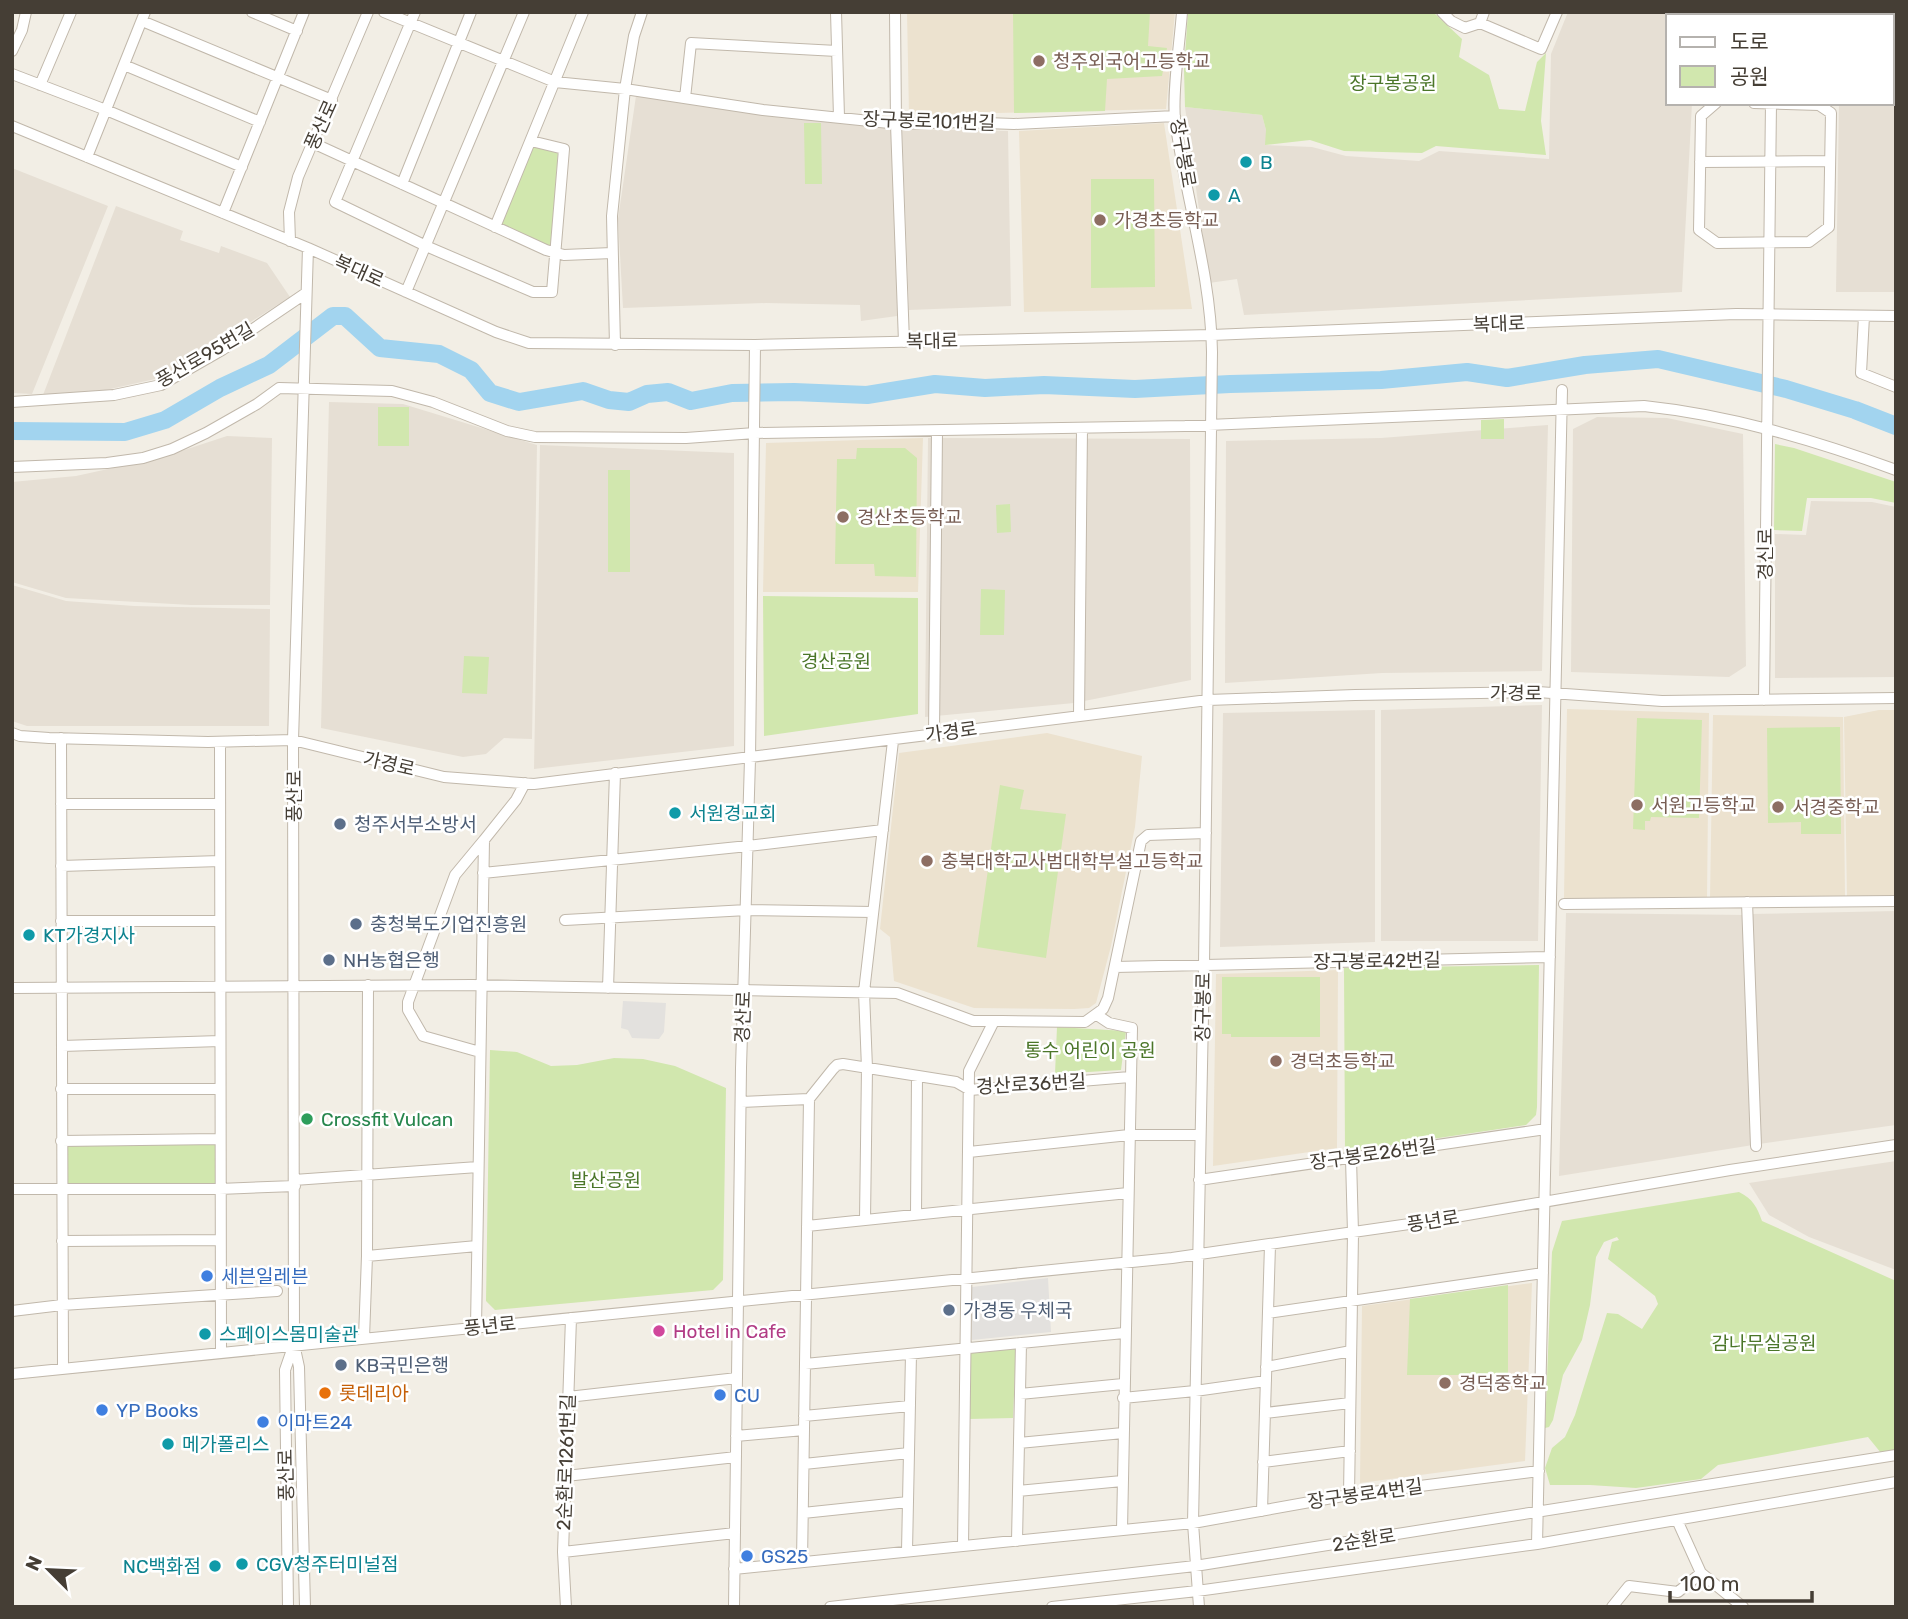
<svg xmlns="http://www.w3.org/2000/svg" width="1908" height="1619" font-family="Rubik,'Noto Sans KR',sans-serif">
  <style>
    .residential { fill: #e6dfd4 }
    .education { fill: #ece2cf }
    .green { fill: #d1e7ae }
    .parking { fill: #e3e1de }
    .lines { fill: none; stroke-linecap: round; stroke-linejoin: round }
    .river { stroke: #a2d4ef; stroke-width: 18 }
    .minor-casing { stroke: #c1b8ab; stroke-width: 12 }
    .minor { stroke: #fff; stroke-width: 10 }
    .education-dot { fill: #8d6e63; stroke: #fff; stroke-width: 2.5 }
    .culture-dot { fill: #0f9aa8; stroke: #fff; stroke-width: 2.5 }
    .service-dot { fill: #5c6f8a; stroke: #fff; stroke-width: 2.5 }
    .leisure-dot { fill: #2e9e5b; stroke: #fff; stroke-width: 2.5 }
    .shop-dot { fill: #3f7fe0; stroke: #fff; stroke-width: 2.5 }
    .hotel-dot { fill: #d1479c; stroke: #fff; stroke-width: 2.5 }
    .food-dot { fill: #e8710a; stroke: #fff; stroke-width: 2.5 }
    .labels { text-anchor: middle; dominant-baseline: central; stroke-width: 5; stroke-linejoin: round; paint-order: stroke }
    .education-label { font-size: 19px; fill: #785e54; stroke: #fff; text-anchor: start }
    .park-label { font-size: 19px; fill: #4b7629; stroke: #fff }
    .street-label { font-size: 19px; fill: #453e35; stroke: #fff }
    .culture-label { font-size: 19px; fill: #0d838f; stroke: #fff; text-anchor: start }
    .service-label { font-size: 19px; fill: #4e5e75; stroke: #fff; text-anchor: start }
    .leisure-label { font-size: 19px; fill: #27864d; stroke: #fff; text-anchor: start }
    .shop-label { font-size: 19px; fill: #366cbe; stroke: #fff; text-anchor: start }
    .hotel-label { font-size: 19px; fill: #b23c85; stroke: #fff; text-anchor: start }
    .food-label { font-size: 19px; fill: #c56008; stroke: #fff; text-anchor: start }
  </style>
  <rect width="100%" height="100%" fill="#f2eee5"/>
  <!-- residential -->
  <path class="residential" d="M1568 12H1696V16H1668V103H1692L1682 292 1244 315 1237 279 1209 283 1185 107 1262 115 1266 130V145L1312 147 1346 156 1419 161 1439 151 1549 159 1551 54Z
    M1840 12H1896V292H1836L1839 103H1892V16H1840Z
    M636 96 769 115 894 129 897 316 861 321 860 305 766 303 623 308 618 219Z
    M902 129 1008 131 1011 306 909 310Z
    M12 168 108 206 32 394 12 393Z
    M116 206 183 231 180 240 219 253 221 246 267 263 290 297 164 377 101 391 43 395Z
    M329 402 403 404 537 445 532 739 504 738 486 754 463 757 321 728Z
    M1597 417 1667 418 1743 434 1746 666 1729 677 1571 672 1573 429Z
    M1548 425 1542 671 1382 673 1225 683 1226 441 1381 438Z
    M227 436 272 438 270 605H191L66 598 12 582V482L76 476 163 457Z
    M928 438 1190 439 1191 680 1074 703 925 717Z
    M540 445 734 453V746L534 769Z
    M1811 501 1872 502 1896 507V677L1775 678V534L1806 535Z
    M12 585 66 601 134 606 270 609 269 726H27L12 721Z
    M1542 705 1538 941H1381V710Z
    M1375 710V942L1220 947 1223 713Z
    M1896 911V1125L1759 1144 1750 914Z
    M1566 913 1747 915 1753 1145 1559 1176Z
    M1896 1161V1270L1809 1237 1769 1215 1749 1183Z"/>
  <!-- education -->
  <path class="education" d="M907 12H1175L1166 109 909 115Z
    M1164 123 1192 309 1024 312 1019 131Z
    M923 438 918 592H763L766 443Z
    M1567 709 1709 713 1707 899 1564 898Z
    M1879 710H1896V896L1847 897 1844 717Z
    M1713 715 1843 717 1845 897 1710 899Z
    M1047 733 1142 756 1135 827 1111 946 1096 1003 1089 1008 1074 1009 974 1008 894 981 890 937 880 929 899 753Z
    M1338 970 1337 1148 1213 1166 1216 974Z
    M1532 1283 1525 1461 1360 1483 1362 1306Z"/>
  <!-- green -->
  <path class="green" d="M1013 12H1150L1148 46 1167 48 1162 76 1107 79 1105 111 1014 113Z
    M1188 12H1433L1462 39 1459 57 1489 75 1499 109 1525 111 1537 62 1546 53 1541 121 1546 155 1436 146 1422 153 1344 151 1310 140 1265 145 1266 130 1262 115 1185 107 1184 70Z
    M804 123H821L822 184H805Z
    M534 146 558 151 551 249 500 225Z
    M1091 179H1154L1155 287 1091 288Z
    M378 407H409V446H378Z
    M1504 419V439H1481V420Z
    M1775 444 1794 448 1896 482V503L1871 498H1807L1802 531 1774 530Z
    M857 448H905L917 458 916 577 875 576 874 564H835L837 459H856Z
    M608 470H630V572H608Z
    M1010 504 1011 532 997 533 996 505Z
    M981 589 1005 590 1004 635H980Z
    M763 596 918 598V714L764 736Z
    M464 656 489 657 487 694 462 693Z
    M1637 718 1702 720 1699 818 1651 817 1650 821H1645V830L1633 829Z
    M1840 727 1841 834H1801V822L1768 823 1767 728Z
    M1000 785 1024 790 1020 809 1066 814 1046 958 977 947Z
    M1539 965 1537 1107 1536 1115 1526 1125 1345 1152 1344 968Z
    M1222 977H1320V1037H1231V1034H1222Z
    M1057 1027 1126 1031 1121 1070 1055 1074Z
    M490 1050 517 1052 551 1066 577 1065 614 1058 643 1059 675 1066 726 1088 723 1280 713 1290 495 1310 486 1301Z
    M215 1143 216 1185H67V1146Z
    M1739 1192C1753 1199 1757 1207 1762 1221L1896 1281V1450L1881 1453 1868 1437 1718 1465 1701 1479 1636 1488 1590 1485H1550L1545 1468 1552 1448 1565 1437 1575 1415 1607 1313 1618 1314 1642 1329 1658 1304 1655 1296 1608 1259 1612 1242 1619 1240 1617 1237 1604 1242 1596 1257 1590 1305 1582 1340 1563 1375 1553 1420 1549 1427 1545 1428 1552 1252 1562 1221Z
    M1508 1285V1375H1407L1410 1299Z
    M1016 1348 1013 1418 969 1419 971 1352Z"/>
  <!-- parking -->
  <path class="parking" d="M623 1001 666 1003 664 1032 659 1039 632 1038 628 1030 621 1028Z
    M1048 1278 1051 1332 972 1340V1287Z"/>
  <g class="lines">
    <!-- river -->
    <path class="river" d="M12 431 125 432 165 420 220 388 269 365 333 316H345L380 348 439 354 471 370 490 393 519 402 583 391 609 400 629 402 647 394 668 392 691 401 732 393 794 392 867 395 935 384 985 388 1044 385 1135 389 1230 384 1381 380 1467 372 1507 378 1585 365 1658 359 1786 389 1855 410 1896 426"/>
    <defs>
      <path id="minor" d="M252 12 297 31
        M384 12 555 82 625 89 763 110 899 124 958 122 1014 124 1175 116
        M415 12 335 202 426 246 533 292H552L564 149 531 141
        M836 12 839 117
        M895 12 896 124 904 342
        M1182 12C1180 42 1172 91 1175 119 1185 197 1211 273 1212 352L1204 965 1193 1523 1199 1607
        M1442 12 1451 21 1465 28 1480 23 1484 12
        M1772 16V12
        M142 21 332 100
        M1480 23 1541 49 1557 12
        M12 51 22 30 26 12
        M124 65 260 122
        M12 74 106 110 242 167
        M40 85 71 12
        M685 98 691 43 837 51
        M1716 103 1701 116 1699 230 1717 243 1809 242 1829 227 1831 113 1819 105 1754 103
        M12 126 308 248 496 332 529 343 755 345 1212 335 1736 314 1896 316
        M313 143 546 250 564 255 612 253
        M87 157 145 12
        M1700 162 1830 161
        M402 184 471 12
        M223 213 304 12
        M495 227 583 12
        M290 241 289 212 298 177 368 12
        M406 292 524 12
        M1864 316 1861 373 1896 387
        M615 345 612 216 625 89 634 36 642 12
        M12 402 114 395 161 385 222 350 306 293
        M12 467 107 463 143 458 172 449 206 433 257 404 279 388 392 391 433 402 507 431 535 437 686 438 755 433 1185 426 1644 406C1730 415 1814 440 1896 470
        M1764 700 1771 103
        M1079 716 1082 428
        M12 733 20 736 49 738 208 742 293 740 444 777 534 784 1208 700 1355 695 1538 692 1662 701 1896 698
        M934 734 937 431
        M61 738 63 1368
        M220 742 221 1352
        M61 804H220
        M61 866 220 861
        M483 873 748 846 883 830
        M1747 902 1756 1146
        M1564 904 1896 901
        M565 920 747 910 873 912
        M61 921H220
        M1115 967 1550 957
        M12 988 472 985 897 993 973 1021H1002L1085 1022 1103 1009 1108 998 1141 841 1148 835 1206 833
        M608 988 615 773
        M1097 1015 1109 1023 1132 1028 1122 1530
        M62 1046 220 1041
        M480 1052 423 1036 408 1010V1002L455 875 484 840
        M61 1089H219
        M741 1102 809 1099 833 1069 837 1065 843 1064 956 1082 970 1090 1130 1077
        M61 1141 219 1139
        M969 1152 1129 1135H1200
        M294 1180 478 1167
        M1199 1180 1546 1129
        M12 1189H219L295 1186
        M916 1214 917 1076
        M865 1220 867 1068 864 992 893 741
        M807 1226 1128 1193
        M62 1241 220 1240
        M367 1256 477 1246
        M12 1311 62 1305 277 1291
        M1268 1313 1543 1273
        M476 1327 484 840 516 800 525 783
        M364 1338 367 1256 368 985
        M805 1364 1124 1333
        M1266 1367 1351 1351
        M12 1374 1172 1258 1444 1219 1730 1170 1896 1145
        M1020 1394 1123 1384
        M568 1397 737 1378
        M1123 1398 1195 1391 1266 1381
        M1265 1413 1350 1403
        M804 1416 910 1406
        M736 1436 804 1430
        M1019 1443 1123 1433
        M1263 1462 1350 1451
        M804 1464 909 1453
        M566 1476 736 1457
        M1018 1491 1122 1481
        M1349 1495 1353 1233 1351 1158
        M1262 1511 1270 1245
        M803 1513 908 1502
        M1677 1520 1701 1573 1743 1607
        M1017 1541 1021 1343
        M1537 1544 1562 390
        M963 1546 969 1071 994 1021
        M907 1551 911 1354
        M563 1552 735 1533
        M802 1562 809 1099
        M734 1569 1193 1523 1349 1495 1539 1471
        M288 1607 285 1370 293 1347
        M305 1607 299 1367 294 1344 293 740 308 248
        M566 1607 563 1552 571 1318
        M734 1607 741 1068 750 759 755 345
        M830 1607 1195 1566 1896 1455
        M1052 1607 1197 1591 1537 1544 1896 1482
        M1612 1607 1629 1586 1678 1592 1701 1573"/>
    </defs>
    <!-- minor casing -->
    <use href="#minor" class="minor-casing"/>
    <!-- minor -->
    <use href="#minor" class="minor"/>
  </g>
  <!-- markers -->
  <g class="education-dot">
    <circle cx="1039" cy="61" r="7"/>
    <circle cx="1100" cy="220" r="7"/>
    <circle cx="843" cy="517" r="7"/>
    <circle cx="1637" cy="805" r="7"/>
    <circle cx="1778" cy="807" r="7"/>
    <circle cx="927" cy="861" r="7"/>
    <circle cx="1276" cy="1061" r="7"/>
    <circle cx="1445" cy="1383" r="7"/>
  </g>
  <g class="culture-dot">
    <circle cx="1246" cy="162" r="7"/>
    <circle cx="1214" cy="195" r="7"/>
    <circle cx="675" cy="813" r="7"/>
    <circle cx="29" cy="935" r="7"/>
    <circle cx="205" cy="1334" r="7"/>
    <circle cx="168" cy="1444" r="7"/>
    <circle cx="242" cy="1564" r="7"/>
    <circle cx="215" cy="1566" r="7"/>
  </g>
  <g class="service-dot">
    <circle cx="340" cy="824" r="7"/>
    <circle cx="356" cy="924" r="7"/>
    <circle cx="329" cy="960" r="7"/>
    <circle cx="949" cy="1310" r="7"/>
    <circle cx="341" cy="1365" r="7"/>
  </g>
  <circle class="leisure-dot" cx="307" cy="1119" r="7"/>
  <g class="shop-dot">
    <circle cx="207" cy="1276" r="7"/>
    <circle cx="720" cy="1395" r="7"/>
    <circle cx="102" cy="1410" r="7"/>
    <circle cx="263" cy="1422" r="7"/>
    <circle cx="747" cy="1556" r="7"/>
  </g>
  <circle class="hotel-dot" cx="659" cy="1331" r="7"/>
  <circle class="food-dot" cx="325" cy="1393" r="7"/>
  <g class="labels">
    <!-- education labels -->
    <g class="education-label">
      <text x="1053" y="61">청주외국어고등학교</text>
      <text x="1114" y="220">가경초등학교</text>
      <text x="857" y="517">경산초등학교</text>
      <text x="1651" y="805">서원고등학교</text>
      <text x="1792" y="807">서경중학교</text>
      <text x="941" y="861">충북대학교사범대학부설고등학교</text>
      <text x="1290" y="1061">경덕초등학교</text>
      <text x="1459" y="1383">경덕중학교</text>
    </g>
    <!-- park labels -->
    <g class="park-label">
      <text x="1393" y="83">장구봉공원</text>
      <text x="836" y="661">경산공원</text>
      <text x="1090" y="1050">통수 어린이 공원</text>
      <text x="606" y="1180">발산공원</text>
      <text x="1764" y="1343">감나무실공원</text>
    </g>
    <!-- street labels -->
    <g class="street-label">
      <text transform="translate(929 121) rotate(2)">장구봉로101번길</text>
      <text transform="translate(321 125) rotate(-66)">풍산로</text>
      <text transform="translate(1183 153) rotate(80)">장구봉로</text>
      <text transform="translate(359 271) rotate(24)">복대로</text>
      <text transform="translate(1499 324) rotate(-2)">복대로</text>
      <text transform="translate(932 341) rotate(-1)">복대로</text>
      <text transform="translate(205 355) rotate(-30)">풍산로95번길</text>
      <text transform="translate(1765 554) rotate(-90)">경신로</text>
      <text x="1516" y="693">가경로</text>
      <text transform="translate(951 732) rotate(-8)">가경로</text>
      <text transform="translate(389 764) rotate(13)">가경로</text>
      <text transform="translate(294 796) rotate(-90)">풍산로</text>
      <text transform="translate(1377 961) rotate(-1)">장구봉로42번길</text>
      <text transform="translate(1203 1007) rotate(-89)">장구봉로</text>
      <text transform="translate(743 1017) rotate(-88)">경산로</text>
      <text transform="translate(1031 1084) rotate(-3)">경산로36번길</text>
      <text transform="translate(1373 1154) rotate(-8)">장구봉로26번길</text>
      <text transform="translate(1433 1221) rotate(-9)">풍년로</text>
      <text transform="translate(490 1326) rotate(-6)">풍년로</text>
      <text transform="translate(566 1462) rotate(-88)">2순환로1261번길</text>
      <text transform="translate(286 1475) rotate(-91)">풍산로</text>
      <text transform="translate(1365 1494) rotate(-8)">장구봉로4번길</text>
      <text transform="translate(1364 1540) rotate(-9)">2순환로</text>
    </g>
    <!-- culture labels -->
    <g class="culture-label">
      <text x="1260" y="162">B</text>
      <text x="1228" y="195">A</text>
      <text x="689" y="813">서원경교회</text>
      <text x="43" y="935">KT가경지사</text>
      <text x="219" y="1334">스페이스몸미술관</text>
      <text x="182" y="1444">메가폴리스</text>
      <text x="256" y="1564">CGV청주터미널점</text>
      <text x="201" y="1566" text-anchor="end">NC백화점</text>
    </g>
    <!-- service labels -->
    <g class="service-label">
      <text x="354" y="824">청주서부소방서</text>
      <text x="370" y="924">충청북도기업진흥원</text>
      <text x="343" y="960">NH농협은행</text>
      <text x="963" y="1310">가경동 우체국</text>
      <text x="355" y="1365">KB국민은행</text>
    </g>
    <!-- leisure labels -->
    <g class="leisure-label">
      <text x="321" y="1119">Crossfit Vulcan</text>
    </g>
    <!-- shop labels -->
    <g class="shop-label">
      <text x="221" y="1276">세븐일레븐</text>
      <text x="734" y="1395">CU</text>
      <text x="116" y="1410">YP Books</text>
      <text x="277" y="1422">이마트24</text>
      <text x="761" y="1556">GS25</text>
    </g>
    <!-- hotel labels -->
    <g class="hotel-label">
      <text x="673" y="1331">Hotel in Cafe</text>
    </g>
    <!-- food labels -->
    <g class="food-label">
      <text x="339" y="1393">롯데리아</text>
    </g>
  </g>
  <!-- border -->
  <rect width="1908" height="1619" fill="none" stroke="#453e35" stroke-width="28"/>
  <!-- legend -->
  <rect x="1666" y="14" width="228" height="91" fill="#ffffff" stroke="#b5b2ae" stroke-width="2"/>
  <rect x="1680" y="37" width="35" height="10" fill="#ffffff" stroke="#b5b2ae" stroke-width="2"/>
  <text x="1730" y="49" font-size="21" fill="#453e35">도로</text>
  <rect x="1680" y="66" width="35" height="21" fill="#d1e7ae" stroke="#b5b2ae" stroke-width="2"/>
  <text x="1730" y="84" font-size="21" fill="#453e35">공원</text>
  <!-- north arrow -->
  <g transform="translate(49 1570) rotate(294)" stroke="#ffffff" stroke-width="5" paint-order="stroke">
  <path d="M0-5L12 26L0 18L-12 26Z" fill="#453e35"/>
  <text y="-10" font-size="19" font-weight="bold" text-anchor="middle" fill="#453e35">N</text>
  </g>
  <!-- scale -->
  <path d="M1670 1591v10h142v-10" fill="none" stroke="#453e35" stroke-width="3.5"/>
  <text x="1680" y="1591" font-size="21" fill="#453e35" stroke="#ffffff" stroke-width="5" paint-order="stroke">100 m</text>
</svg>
